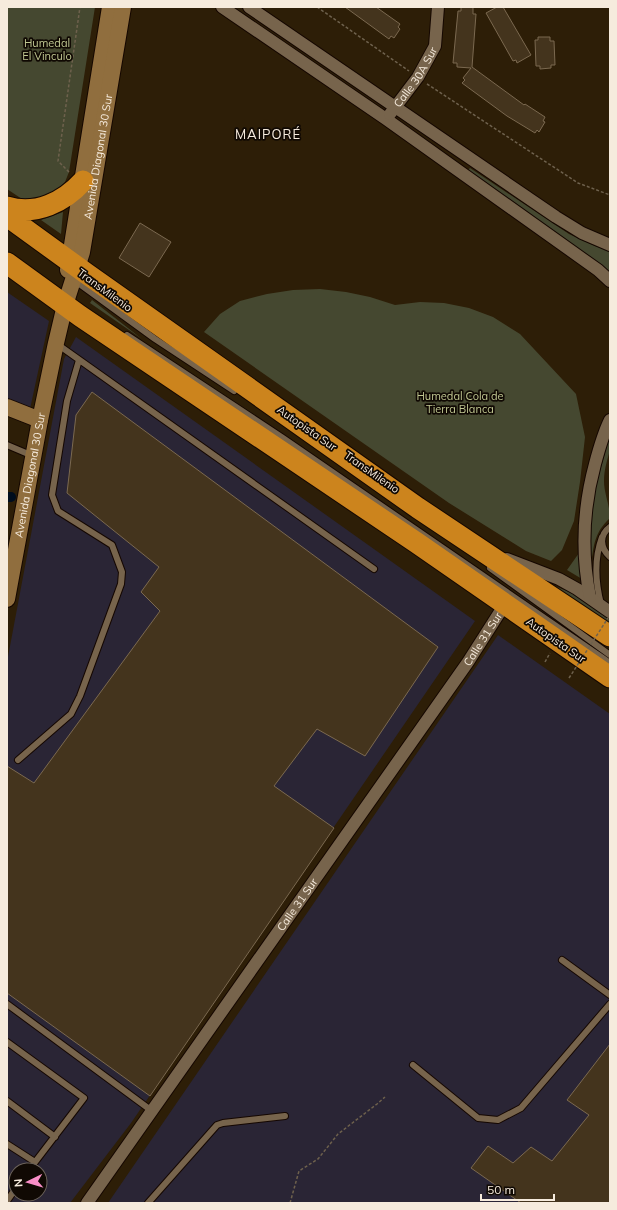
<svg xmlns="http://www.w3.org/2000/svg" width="617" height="1210" font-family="Mulish,sans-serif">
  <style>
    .industrial { fill: #2a2535; fill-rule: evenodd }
    .green { fill: #454830 }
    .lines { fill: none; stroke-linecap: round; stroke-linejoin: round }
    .canal { stroke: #000d1d; stroke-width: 10 }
    .building { fill: #44341d; stroke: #7b6950 }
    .lane-casing { stroke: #150700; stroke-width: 8 }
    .street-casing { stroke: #150700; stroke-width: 14 }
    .secondary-casing { stroke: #150700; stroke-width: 18 }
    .highway-casing { stroke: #150700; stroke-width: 23 }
    .path { stroke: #6e614d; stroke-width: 1.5; stroke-dasharray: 3 2; stroke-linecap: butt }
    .lane { stroke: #77644c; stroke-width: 6 }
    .street { stroke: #77644c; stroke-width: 12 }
    .secondary { stroke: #906e3e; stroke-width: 16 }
    .highway { stroke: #cc841d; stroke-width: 21 }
    .path-bridge { stroke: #6e614d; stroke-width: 1.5; stroke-dasharray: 3 2; stroke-linecap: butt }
    .labels { text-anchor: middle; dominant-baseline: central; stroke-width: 3.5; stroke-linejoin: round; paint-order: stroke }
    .park-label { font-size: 11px; fill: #c0c792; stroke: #100903 }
    .street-label { font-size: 11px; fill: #f6ebdd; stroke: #100903 }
    .quarter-label { font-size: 13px; letter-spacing: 1px; fill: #f6ebdd; stroke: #100903 }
  </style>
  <rect width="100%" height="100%" fill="#2d1e07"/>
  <!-- industrial -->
  <path class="industrial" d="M7 292 49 321 30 409 7 400Z
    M76 337 475 621 131 1123 70 1203H7V662L64 359ZM16 1170H40V1194H16Z
    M498 635 610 714V1203H108Z"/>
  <!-- green -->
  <path class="green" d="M7 7H95L69 172 65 182 57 191 35 199H22L7 189Z
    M470 168 569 234 595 246 610 251V272L467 171Z
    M63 212 61 234 41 220Z
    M320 289 346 292 370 297 395 305 420 302 444 303 469 308 493 317 520 334 576 394 585 437 580 482 574 521 562 550 551 561 526 551 449 503 204 332 220 314 240 301 267 294 293 290Z
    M92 300 142 339 90 303Z
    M610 435C610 440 611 446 610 450 607 461 604 470 604 481 604 494 610 505 610 518 594 533 594 545 591 565L588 530 593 496Z
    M579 553V567L582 579 567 570Z
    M547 583 577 595 610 619V627Z"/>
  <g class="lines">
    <!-- canal -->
    <path class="canal" d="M7 497H11"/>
  </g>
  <!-- building -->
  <path class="building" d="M345 7H376L400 24 398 27 400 29 394 38 391 36 389 39Z
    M461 7H473V14H476L472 67 524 105 525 104 545 117 543 121 545 122 539 132 537 130 535 133 507 116 462 83 465 80 463 78 471 68 457 67V63H453L458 11H461Z
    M497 7H503L531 55 517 63 516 60 513 61 486 13Z
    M538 37H550V41H554L555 65H551V68L540 69V66H536L535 40H538Z
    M140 223 171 242 149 277 119 258Z
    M92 392 438 647 365 756 317 729 274 786 334 828 150 1096 7 993V766L34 783 160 611 141 592 159 567 67 493 76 415Z
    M610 1044V1203H521L471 1168 488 1146 513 1163 531 1147 552 1161 589 1115 567 1100Z"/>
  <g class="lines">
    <defs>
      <path id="lane" d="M74 280 155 339 234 391
        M127 335 283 438 610 663
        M57 344 374 569
        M7 445 33 456
        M610 527C599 535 600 548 610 557
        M490 568 610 655
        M601 604C595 581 594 559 602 537
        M18 760 71 714 80 696 121 584 122 572 112 545 58 511 52 495 67 401 79 360
        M562 960 610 995
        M7 1004 152 1111
        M7 1042 84 1098 29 1170
        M413 1065 478 1118 498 1120 521 1108 610 1004
        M7 1101 55 1137
        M7 1144 35 1162
        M7 1201 16 1188
        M148 1203 217 1125 223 1123 285 1116"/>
      <g id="street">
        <path d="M222 7 386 119 598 270 610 281"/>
        <path d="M249 7 556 217 582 233 610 245"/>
        <path id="s1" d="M390 114 418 77 435 46 438 7"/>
        <path d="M507 559 559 579 577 589 610 612"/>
        <path d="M590 597C581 552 583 508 595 464 599 449 603 434 610 420"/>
        <path id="s2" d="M87 1203 468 662 505 604"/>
      </g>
      <g id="secondary">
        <path d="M68 270 110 7"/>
        <path d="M7 407 40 420"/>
        <path id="s3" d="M7 599 40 420 56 343 65 305 82 252 123 7"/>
      </g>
      <path id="highway" d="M7 207C36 216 64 202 83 181
        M7 216 87 274 418 508 610 636
        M7 263 80 316 417 543 610 677"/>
    </defs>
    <!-- lane casing -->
    <use href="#lane" class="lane-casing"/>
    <!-- street casing -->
    <use href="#street" class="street-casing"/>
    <!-- secondary casing -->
    <use href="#secondary" class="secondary-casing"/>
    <!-- highway casing -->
    <use href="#highway" class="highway-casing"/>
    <!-- path -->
    <path class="path" d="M317 7 409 71
      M427 84 578 183 610 195
      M69 172 58 161 80 7
      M545 662 550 653
      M290 1203 299 1171 318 1159 338 1134 377 1104 385 1097"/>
    <!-- lane -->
    <use href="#lane" class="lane"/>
    <!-- street -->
    <use href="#street" class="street"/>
    <!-- secondary -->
    <use href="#secondary" class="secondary"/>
    <!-- highway -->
    <use href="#highway" class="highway"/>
    <!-- path-bridge -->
    <path class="path-bridge" d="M569 678 610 615"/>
  </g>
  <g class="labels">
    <!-- park labels -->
    <g class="park-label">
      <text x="47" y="43">Humedal<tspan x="47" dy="13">El Vinculo</tspan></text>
      <text x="460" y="396">Humedal Cola de<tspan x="460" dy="13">Tierra Blanca</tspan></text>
    </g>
    <!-- street labels -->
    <g class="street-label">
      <text stroke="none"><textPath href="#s1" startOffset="45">Calle 30A Sur</textPath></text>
      <text stroke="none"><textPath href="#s3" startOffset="452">Avenida Diagonal 30 Sur</textPath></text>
      <text transform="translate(105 290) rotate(36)">TransMilenio</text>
      <text transform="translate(307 428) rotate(35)">Autopista Sur</text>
      <text transform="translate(372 472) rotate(35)">TransMilenio</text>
      <text stroke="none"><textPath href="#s3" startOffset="126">Avenida Diagonal 30 Sur</textPath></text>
      <text stroke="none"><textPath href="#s2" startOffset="689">Calle 31 Sur</textPath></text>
      <text transform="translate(556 640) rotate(35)">Autopista Sur</text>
      <text stroke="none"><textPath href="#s2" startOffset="365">Calle 31 Sur</textPath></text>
    </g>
    <!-- quarter labels -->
    <g class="quarter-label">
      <text x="268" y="134">MAIPORÉ</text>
    </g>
  </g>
  <!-- border -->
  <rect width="617" height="1210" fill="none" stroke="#f6ebdd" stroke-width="16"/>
  <!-- north arrow -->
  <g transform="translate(28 1182) rotate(265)"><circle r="19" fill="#100903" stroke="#6c635a"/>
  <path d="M0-3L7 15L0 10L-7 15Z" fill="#fa8fc8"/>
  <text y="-6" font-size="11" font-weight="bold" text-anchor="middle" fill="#f6ebdd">N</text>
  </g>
  <!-- scale -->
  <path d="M481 1194v6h73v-6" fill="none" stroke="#f6ebdd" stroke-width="2"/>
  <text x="487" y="1194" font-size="12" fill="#f6ebdd" stroke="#100903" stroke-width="3" paint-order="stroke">50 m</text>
</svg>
